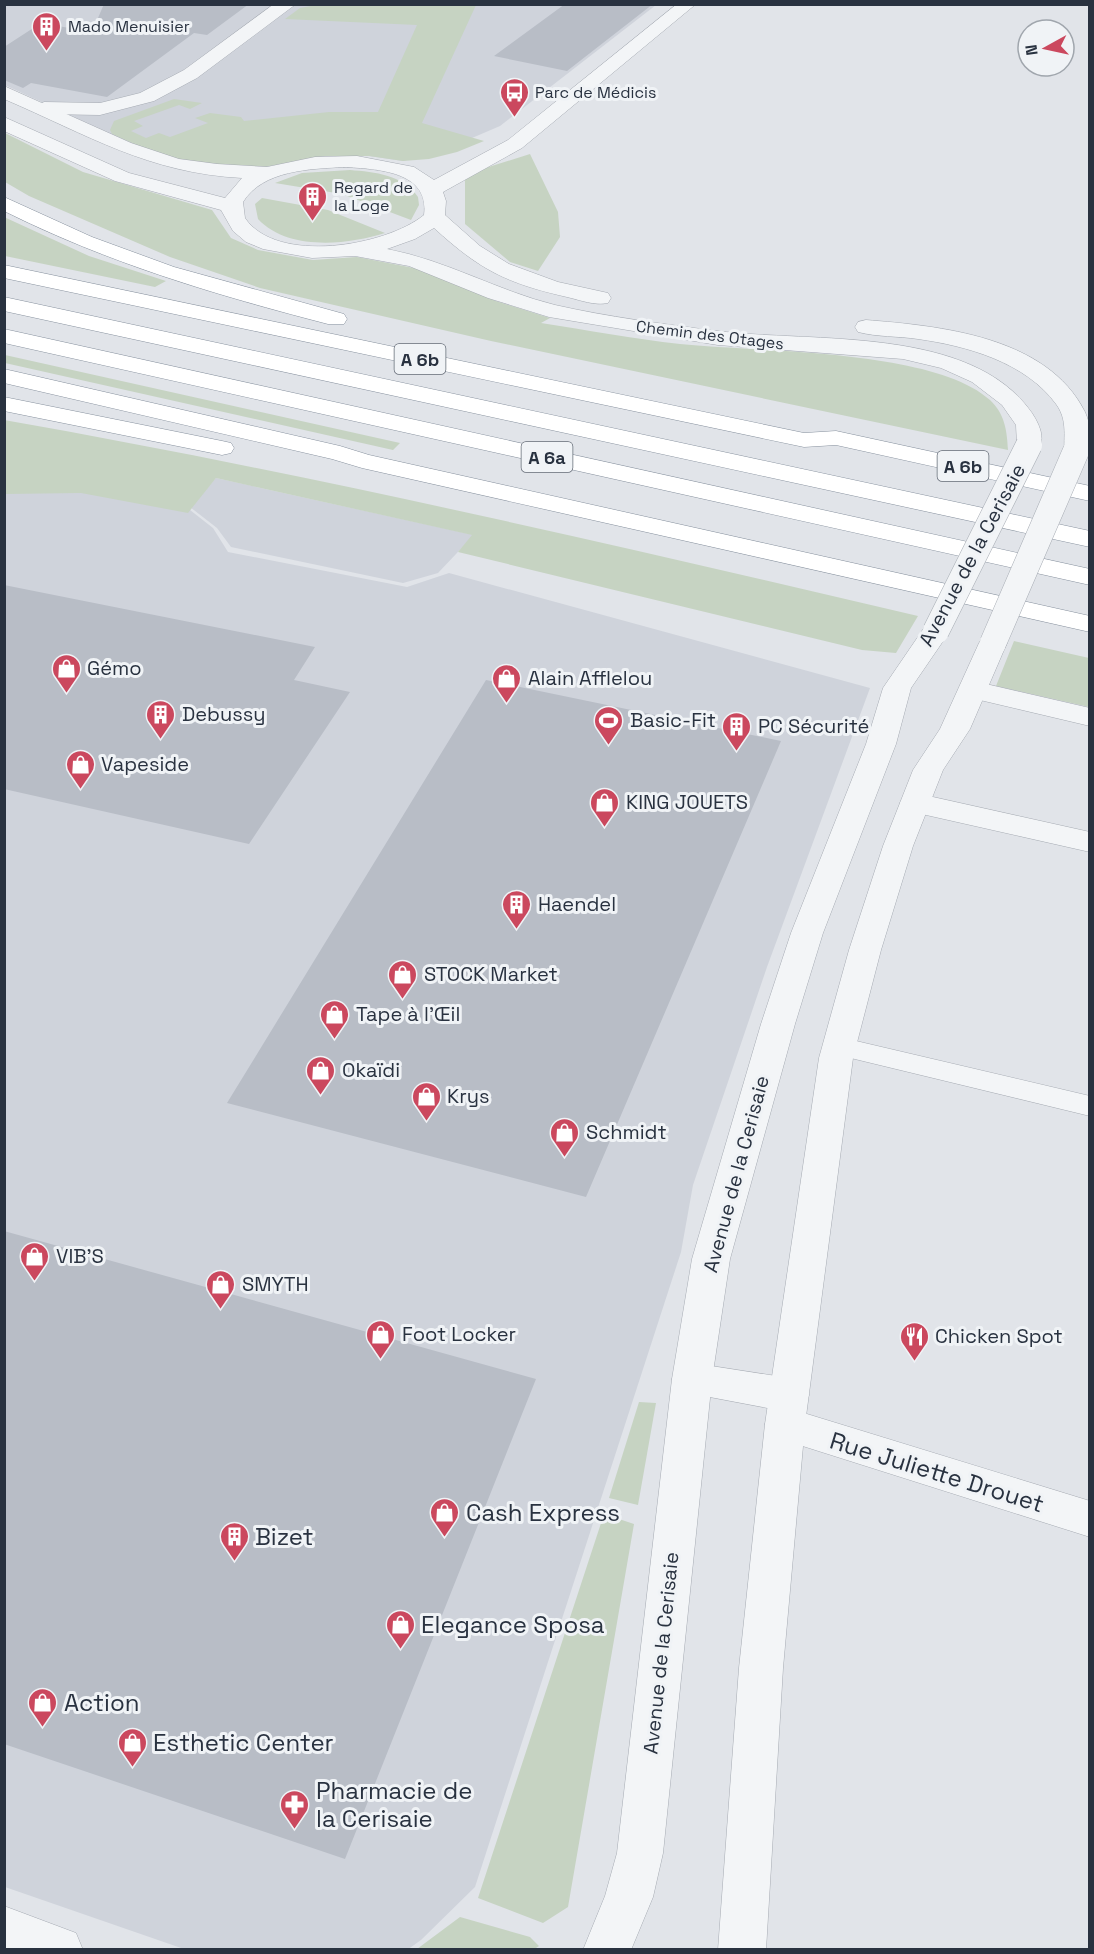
<svg xmlns="http://www.w3.org/2000/svg" width="1094" height="1954" font-family="'Space Grotesk',sans-serif">
  <style>
    .built { fill: #cfd3db }
    .green { fill: #c6d3c2 }
    .building { fill: #b8bdc6 }
    .lines { fill: none; stroke-linecap: round; stroke-linejoin: round }
    .pedestrian-casing { stroke: #a6abb3; stroke-width: 1 }
    .minor-casing { stroke: #a6abb3; stroke-width: 1 }
    .tertiary-casing { stroke: #a6abb3; stroke-width: 1 }
    .motorway-casing { stroke: #88929f; stroke-width: 1 }
    .pedestrian { fill: #f3f5f7; fill-rule: evenodd }
    .minor { fill: #f3f5f7; fill-rule: evenodd }
    .tertiary { fill: #f3f5f7; fill-rule: evenodd }
    .motorway { fill: #fff; fill-rule: evenodd }
    .tertiary-bridge-casing { stroke: #a6abb3; stroke-width: 27; stroke-linecap: butt }
    .tertiary-bridge { stroke: #f3f5f7; stroke-width: 26 }
    .labels { text-anchor: middle; dominant-baseline: central; stroke-width: 6; stroke-linejoin: round; paint-order: stroke }
    .far-poi-label { font-size: 16px; fill: #293240; stroke: #f0f3f6; text-anchor: start }
    .far-street-label { font-size: 16px; fill: #293240; stroke: #f0f3f6 }
    .shield { fill: #f0f3f6; stroke: #656c77; stroke-width: 1.5 }
    .shield-label { font-size: 18px; font-weight: bold; fill: #293240 }
    .street-label { font-size: 20px; fill: #293240; stroke: #f0f3f6 }
    .poi-label { font-size: 20px; fill: #293240; stroke: #f0f3f6; text-anchor: start }
    .near-street-label { font-size: 24px; fill: #293240; stroke: #f0f3f6 }
    .near-poi-label { font-size: 24px; fill: #293240; stroke: #f0f3f6; text-anchor: start }
  </style>
  <rect width="100%" height="100%" fill="#e1e4e9"/>
  <!-- built -->
  <path class="built" d="M5 5H656L500 126 444 150 403 161 369 156H326L294 160 153 154 5 85Z
    M216 478 474 535 438 573 403 583 231 547 217 528 190 507Z
    M5 482 73 488 190 510 213 528 228 552 407 587 449 573 870 688 767 967 693 1185 681 1252 475 1887 421 1940 407 1950 184 1949 5 1887Z"/>
  <!-- green -->
  <path class="green" d="M316 5H476L422 123 484 141 457 152 429 159 403 161 369 156H326L254 169 204 166 154 153 112 134 110 130 114 121 174 99 202 103 190 109 179 105 134 121 143 126 131 131 146 138 159 133 170 137 208 123 195 118 210 113 241 117 244 121 329 112H378L417 25 285 19 300 8Z
    M5 133 83 172 212 210 231 238 258 250 313 260 357 257 419 269 496 301 550 318 541 323C587 330 634 339 680 344 757 352 934 349 990 400 1005 414 1007 431 1008 450L491 341 260 288 170 257 29 196 5 182Z
    M530 154 558 212 560 237 538 271 510 262 465 224V178L479 170Z
    M350 170C375 172 403 175 418 197L419 205 411 220 342 194 275 183 302 173Z
    M262 198 328 210 385 233C347 245 288 251 258 219L255 204Z
    M4 217 89 256 166 281 155 287 5 256Z
    M5 355 400 443 393 450 5 363Z
    M4 420C311 474 615 545 918 616L896 653 862 650 458 552 472 535 216 478 188 513 81 493 5 494Z
    M1014 641 1089 658V707L996 686Z
    M639 1402 656 1403 638 1505 609 1498Z
    M604 1514 634 1524 568 1907 543 1923 478 1898Z
    M460 1917 530 1937 539 1946 533 1950 417 1949Z"/>
  <!-- building -->
  <path class="building" d="M104 4H249L207 35 194 33 107 97 31 83 23 88 4 80V47L41 23 92 32Z
    M565 4H653L567 71 494 56Z
    M4 585 315 647 294 680 350 692 249 844 4 789Z
    M486 680 781 741 586 1197 227 1103Z
    M4 1231 536 1379 345 1859 4 1744Z"/>
  <g class="lines">
    <defs>
      <path id="pedestrian" d="M839 1037 1090 1096V1116L830 1053 826 1046 830 1039Z"/>
      <path id="minor" d="M274 4H296L197 78 154 101 100 115 44 114 34 108 44 102 100 103 140 93 184 70Z
        M973 681 1090 708V726L963 696 959 690 963 684Z
        M915 793 1090 832V852L904 810 900 803 904 796Z
        M692 1363 789 1378 803 1383 809 1395 803 1407 794 1410 1090 1501V1537L771 1436 765 1424 771 1412 778 1410 678 1391 672 1379 678 1367Z"/>
      <path id="tertiary" d="M677 4H696L522 148 443 192 446 201 445 215 480 246 509 264 558 282 608 293 611 298 608 303C595 306 580 300 567 297 506 283 480 270 434 228L415 239 387 249C446 260 498 291 555 305 608 317 663 324 717 331 813 343 971 325 1032 413 1039 424 1046 438 1038 450L1029 452 1020 450 1017 445 1016 425 1002 405 972 382 941 368 903 359 718 345 549 317 488 298 409 266 355 256 312 258 263 249 246 242 233 231 221 210 115 181 4 131V117L129 173 225 198 242 178C148 173 88 135 4 99V86L131 143 179 159 217 164 267 167 315 157 357 156 414 167 434 180 508 140ZM344 167C377 169 430 171 424 215 386 246 277 265 245 218L243 202C263 170 310 169 344 167Z
        M866 320C940 326 1047 336 1085 412 1091 425 1093 444 1085 456L1076 458 1067 456C1060 446 1071 424 1056 404 1025 362 967 346 918 339 898 336 877 337 858 332L855 327 858 322Z
        M936 623 946 625 950 631 911 688 896 744 823 933 795 1024 730 1259 712 1379 663 1853 653 1897 631 1950H583L605 1896 617 1853 672 1379 692 1259 761 1024 791 933 866 744 883 688 926 625Z
        M993 635 1003 637 1007 643 970 729 943 770 913 846 881 950 853 1058 805 1424 783 1668 766 1950H718L739 1668 765 1424 819 1058 849 950 883 846 913 770 940 729 979 643 983 637Z
        M4 1906 76 1933 83 1950H4Z"/>
      <path id="motorway" d="M4 197 92 237 174 267 344 314 347 319 344 324H328C216 295 108 263 4 211Z
        M4 265 804 433 836 431 1090 486V501L836 445 804 447 4 278Z
        M4 297 1090 531V547L4 311Z
        M4 329 1090 569V585L4 343Z
        M4 369 340 446 369 455 1090 616V632L362 468 332 459 4 383Z
        M4 397 222 441 231 443 234 448 231 453 222 455 4 411Z"/>
    </defs>
    <!-- pedestrian casing -->
    <use href="#pedestrian" class="pedestrian-casing"/>
    <!-- minor casing -->
    <use href="#minor" class="minor-casing"/>
    <!-- tertiary casing -->
    <use href="#tertiary" class="tertiary-casing"/>
    <!-- motorway casing -->
    <use href="#motorway" class="motorway-casing"/>
    <!-- pedestrian -->
    <use href="#pedestrian" class="pedestrian"/>
    <!-- minor -->
    <use href="#minor" class="minor"/>
    <!-- tertiary -->
    <use href="#tertiary" class="tertiary"/>
    <!-- motorway -->
    <use href="#motorway" class="motorway"/>
    <defs>
      <path id="tertiary-bridge" d="M936 631 1029 445
        M993 643 1076 451"/>
    </defs>
    <!-- tertiary-bridge casing -->
    <use href="#tertiary-bridge" class="tertiary-bridge-casing"/>
    <!-- tertiary-bridge -->
    <use href="#tertiary-bridge" class="tertiary-bridge"/>
  </g>
  <!-- icons -->
  <defs>
    <symbol id="building-pin" viewBox="-11 -11 22 30"><path d="M0 17L-7.5 6A9.5 9.5 0 1 1 7.5 6Z" fill="#cb485e" stroke="#f0f3f6"/><path d="M-4-6H4V6H1V3H-1V6H-4ZM-2.5-4.3h1.7v1.8h-1.7ZM.8-4.3h1.7v1.8H.8ZM-2.5-1h1.7V.8h-1.7ZM.8-1h1.7V.8H.8Z" fill="#fff"/></symbol>
    <symbol id="bus-pin" viewBox="-11 -11 22 30"><path d="M0 17L-7.5 6A9.5 9.5 0 1 1 7.5 6Z" fill="#cb485e" stroke="#f0f3f6"/><path d="M-5-6H5V4H4V6H2V4H-2V6H-4V4H-5ZM-3.5-4V0h7V-4ZM-3.5 1.2v1.5H-2V1.2ZM2 1.2v1.5H3.5V1.2Z" fill="#fff"/></symbol>
    <symbol id="shop-pin" viewBox="-11 -11 22 30"><path d="M0 17L-7.5 6A9.5 9.5 0 1 1 7.5 6Z" fill="#cb485e" stroke="#f0f3f6"/><path d="M-5-2.5h2.3a2.7 3.5 0 0 1 5.4 0H5L5.5 6h-11ZM-1.5-2.5h3a1.5 2.3 0 0 0-3 0Z" fill="#fff"/></symbol>
    <symbol id="stadium-pin" viewBox="-11 -11 22 30"><path d="M0 17L-7.5 6A9.5 9.5 0 1 1 7.5 6Z" fill="#cb485e" stroke="#f0f3f6"/><path d="M0-5a6.5 5 0 1 0 0 10a6.5 5 0 1 0 0-10ZM-3.5-1.8h7v3.6h-7Z" fill="#fff"/></symbol>
    <symbol id="restaurant-pin" viewBox="-11 -11 22 30"><path d="M0 17L-7.5 6A9.5 9.5 0 1 1 7.5 6Z" fill="#cb485e" stroke="#f0f3f6"/><path d="M-5-6h1v4h1v-4h1v4h1v-4h1v5L-1.5 .5V6h-2V.5L-5-1ZM5-6V6H3V1.5H1.5Q1.5-4 5-6Z" fill="#fff"/></symbol>
    <symbol id="pharmacy-pin" viewBox="-11 -11 22 30"><path d="M0 17L-7.5 6A9.5 9.5 0 1 1 7.5 6Z" fill="#cb485e" stroke="#f0f3f6"/><path d="M-2-6h4v4h4v4h-4v4h-4v-4h-4v-4h4Z" fill="#fff"/></symbol>
  </defs>
  <g fill-rule="evenodd">
    <use href="#building-pin" x="30" y="10" width="33" height="45"/>
    <use href="#bus-pin" x="498" y="76" width="33" height="45"/>
    <use href="#building-pin" x="296" y="180" width="33" height="45"/>
    <use href="#shop-pin" x="50" y="652" width="33" height="45"/>
    <use href="#shop-pin" x="490" y="662" width="33" height="45"/>
    <use href="#building-pin" x="144" y="698" width="33" height="45"/>
    <use href="#stadium-pin" x="592" y="704" width="33" height="45"/>
    <use href="#building-pin" x="720" y="710" width="33" height="45"/>
    <use href="#shop-pin" x="64" y="748" width="33" height="45"/>
    <use href="#shop-pin" x="588" y="786" width="33" height="45"/>
    <use href="#building-pin" x="500" y="888" width="33" height="45"/>
    <use href="#shop-pin" x="386" y="958" width="33" height="45"/>
    <use href="#shop-pin" x="318" y="998" width="33" height="45"/>
    <use href="#shop-pin" x="304" y="1054" width="33" height="45"/>
    <use href="#shop-pin" x="410" y="1080" width="33" height="45"/>
    <use href="#shop-pin" x="548" y="1116" width="33" height="45"/>
    <use href="#shop-pin" x="18" y="1240" width="33" height="45"/>
    <use href="#shop-pin" x="204" y="1268" width="33" height="45"/>
    <use href="#shop-pin" x="364" y="1318" width="33" height="45"/>
    <use href="#restaurant-pin" x="898" y="1320" width="33" height="45"/>
    <use href="#shop-pin" x="428" y="1496" width="33" height="45"/>
    <use href="#building-pin" x="218" y="1520" width="33" height="45"/>
    <use href="#shop-pin" x="384" y="1608" width="33" height="45"/>
    <use href="#shop-pin" x="26" y="1686" width="33" height="45"/>
    <use href="#shop-pin" x="116" y="1726" width="33" height="45"/>
    <use href="#pharmacy-pin" x="278" y="1788" width="33" height="45"/>
  </g>
  <g class="labels">
    <!-- far-poi labels -->
    <g class="far-poi-label">
      <text x="68" y="26">Mado Menuisier</text>
      <text x="535" y="92">Parc de Médicis</text>
      <text x="334" y="187">Regard de<tspan x="334" dy="18">la Loge</tspan></text>
    </g>
    <!-- far-street labels -->
    <g class="far-street-label">
      <text transform="translate(710 335) rotate(7)">Chemin des Otages</text>
    </g>
    <!-- shield labels -->
    <g class="shield">
      <rect x="394.5" y="344" width="51" height="30" rx="4.5"/>
      <rect x="521.5" y="442" width="51" height="30" rx="4.5"/>
      <rect x="937.5" y="451" width="51" height="30" rx="4.5"/>
    </g>
    <g class="shield-label">
      <text x="420" y="359">A 6b</text>
      <text x="547" y="457">A 6a</text>
      <text x="963" y="466">A 6b</text>
    </g>
    <!-- street labels -->
    <g class="street-label">
      <text transform="translate(972 555) rotate(-62)">Avenue de la Cerisaie</text>
      <text transform="translate(736 1174) rotate(-75)">Avenue de la Cerisaie</text>
      <text transform="translate(661 1653) rotate(-84)">Avenue de la Cerisaie</text>
    </g>
    <!-- poi labels -->
    <g class="poi-label">
      <text x="87" y="668">Gémo</text>
      <text x="528" y="678">Alain Afflelou</text>
      <text x="182" y="714">Debussy</text>
      <text x="630" y="720">Basic-Fit</text>
      <text x="758" y="726">PC Sécurité</text>
      <text x="101" y="764">Vapeside</text>
      <text x="626" y="802">KING JOUETS</text>
      <text x="538" y="904">Haendel</text>
      <text x="424" y="974">STOCK Market</text>
      <text x="356" y="1014">Tape à l'Œil</text>
      <text x="342" y="1070">Okaïdi</text>
      <text x="447" y="1096">Krys</text>
      <text x="586" y="1132">Schmidt</text>
      <text x="56" y="1256">VIB'S</text>
      <text x="242" y="1284">SMYTH</text>
      <text x="402" y="1334">Foot Locker</text>
      <text x="935" y="1336">Chicken Spot</text>
    </g>
    <!-- near-street labels -->
    <g class="near-street-label">
      <text transform="translate(937 1472) rotate(17)">Rue Juliette Drouet</text>
    </g>
    <!-- near-poi labels -->
    <g class="near-poi-label">
      <text x="466" y="1512">Cash Express</text>
      <text x="255" y="1536">Bizet</text>
      <text x="421" y="1624">Elegance Sposa</text>
      <text x="64" y="1702">Action</text>
      <text x="153" y="1742">Esthetic Center</text>
      <text x="316" y="1790">Pharmacie de<tspan x="316" dy="28">la Cerisaie</tspan></text>
    </g>
  </g>
  <!-- border -->
  <rect width="1094" height="1954" fill="none" stroke="#293240" stroke-width="12"/>
  <!-- north arrow -->
  <g transform="translate(1046 48) rotate(262)"><circle r="28" fill="#f0f3f6" stroke="#a0a6ad" stroke-width="1.5"/>
  <path d="M0-4.5L10 22L0 15L-10 22Z" fill="#cb485e"/>
  <text y="-9" font-size="16" font-weight="bold" text-anchor="middle" fill="#293240">N</text>
  </g>
</svg>
